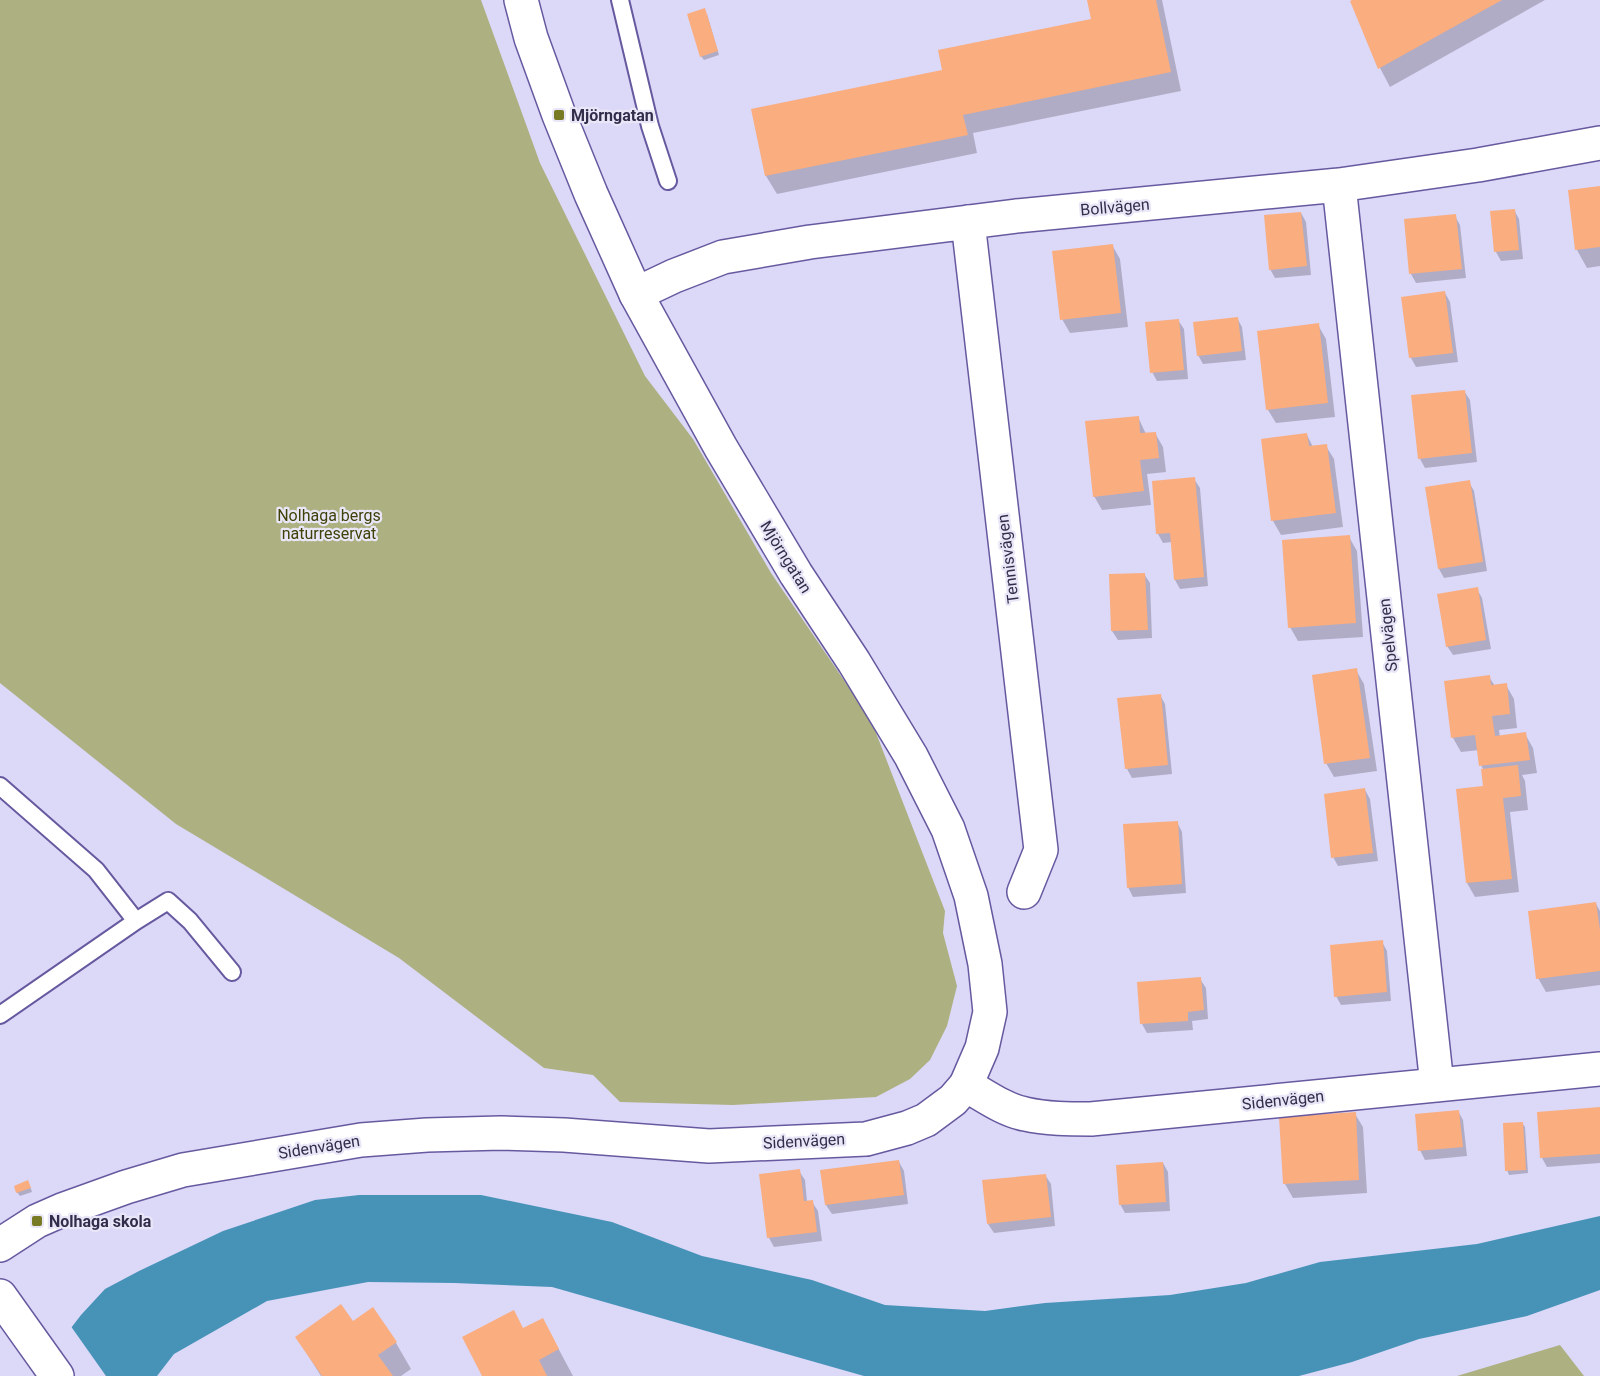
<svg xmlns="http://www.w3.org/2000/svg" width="1600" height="1376" font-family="Roboto,sans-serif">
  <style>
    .green { fill: #adb081 }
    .water { fill: #4793b8 }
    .pier { fill: #dcd8f8 }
    .shadow { fill: #0003 }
    .building { fill: #faad7f }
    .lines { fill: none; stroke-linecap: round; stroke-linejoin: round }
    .lane-casing { stroke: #67599f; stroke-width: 20 }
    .street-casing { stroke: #67599f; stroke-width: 36 }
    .secondary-casing { stroke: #67599f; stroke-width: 36 }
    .lane { stroke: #fff; stroke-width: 16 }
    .street { stroke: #fff; stroke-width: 33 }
    .secondary { stroke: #fff; stroke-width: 33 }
    .poi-dot { fill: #787b24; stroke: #e9e7f7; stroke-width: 2 }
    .labels { text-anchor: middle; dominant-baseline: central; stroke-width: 4.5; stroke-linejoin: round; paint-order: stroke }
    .poi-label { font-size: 16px; font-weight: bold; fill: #332d4c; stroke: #e9e7f7; text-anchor: start }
    .street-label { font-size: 16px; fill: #332d4c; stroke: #e9e7f7 }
    .park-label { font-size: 16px; fill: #3f4108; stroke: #e9e7f7 }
  </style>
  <rect width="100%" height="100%" fill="#dcd8f8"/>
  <!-- green -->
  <path class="green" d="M0 0H481L540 163 645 376 693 439 771 573 871 720 945 911 943 933 957 986 947 1026 930 1060 910 1079 876 1097 733 1105 620 1102 593 1075 544 1068 399 958 176 824 0 683Z
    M1560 1345 1584 1376H1457Z"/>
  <!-- water -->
  <path class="water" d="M359 1195H481L612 1222 702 1256 812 1280 885 1305 985 1311 1045 1303 1170 1295 1246 1283 1320 1262 1477 1244 1600 1216V1290L1527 1316 1419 1339 1352 1362 1299 1376H864L552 1287 454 1283 368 1282 267 1301 174 1354 157 1376H34L81 1315 105 1289 139 1271 223 1231 315 1200Z"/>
  <!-- pier -->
  <path class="pier" d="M70 1325 106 1376H31L32 1374Z"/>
  <!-- shadow -->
  <path class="shadow" d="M1088 0H1162L1181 91 973 133 977 153 777 194 766 176 753 110 944 71 1093 20Z
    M1356 0H1545L1390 87 1380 68 1352 2Z
    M707 14 719 55 704 60 701 56Z
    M1600 188V266L1587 268 1577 250Z
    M1514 210 1519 219 1523 259 1501 261 1496 252Z
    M1301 213 1306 222 1311 275 1275 278 1270 269Z
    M1455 216 1460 225 1466 278 1416 283 1411 274 1405 221Z
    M1112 245 1120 259 1128 327 1070 333 1062 319Z
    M1445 293 1450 302 1458 362 1416 367 1411 358 1403 298Z
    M1237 318 1242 327 1246 360 1203 364 1198 355Z
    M1178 320 1184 329 1188 379 1157 381 1152 372Z
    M1318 325 1326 339 1335 417 1276 423 1268 410Z
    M1464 391 1470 400 1477 462 1425 468 1420 459Z
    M1138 417 1146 434 1155 433 1163 447 1166 472 1147 474 1151 505 1102 510 1094 496Z
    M1307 435 1313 447 1326 446 1334 459 1343 527 1281 535 1273 521Z
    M1194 479 1200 488 1208 586 1180 589 1175 580 1172 542 1163 543 1158 534Z
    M1469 482 1474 491 1487 571 1444 578 1439 569Z
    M1349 537 1357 551 1363 637 1298 641 1290 627Z
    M1144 574 1150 583 1152 638 1118 640 1112 631Z
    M1477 589 1482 598 1491 649 1453 655 1447 646Z
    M1356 670 1364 684 1377 771 1334 777 1326 763Z
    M1489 677 1495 686 1506 685 1514 699 1517 728 1499 730 1500 737 1525 734 1533 748 1537 773 1522 775 1525 781 1528 810 1510 812 1519 892 1475 897 1467 883 1485 787 1484 771 1481 765 1479 750 1461 752 1453 738 1445 682Z
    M1160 695 1165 704 1172 774 1132 778 1127 769Z
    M1365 790 1370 799 1378 861 1338 866 1333 857Z
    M1177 822 1182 832 1186 893 1133 897 1128 887Z
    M1596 904 1600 911V985L1546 992 1538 978Z
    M1382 942 1387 951 1391 1001 1341 1005 1336 996Z
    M1200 979 1206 988 1208 1019 1192 1021 1193 1030 1147 1033 1142 1024Z
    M1600 1109V1163L1547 1167 1542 1158Z
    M1458 1111 1463 1120 1467 1156 1425 1160 1420 1150Z
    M1355 1114 1363 1127 1367 1193 1293 1198 1285 1184Z
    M1522 1123 1525 1127 1528 1173 1509 1175 1507 1170Z
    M899 1162 904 1171 908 1204 832 1214 826 1205 822 1172Z
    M1163 1163 1168 1172 1170 1211 1125 1213 1120 1204Z
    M799 1171 805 1180 807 1202H812L818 1211 822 1241 774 1247 769 1238 761 1175Z
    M1045 1175 1051 1184 1055 1226 994 1233 988 1224Z
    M30 1186 32 1192 20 1196 17 1192Z
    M353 1323 396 1343 411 1369 401 1376H321L297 1338Z
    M523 1329 557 1346 573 1376H484Z"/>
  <!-- building -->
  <path class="building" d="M1087 0H1156L1171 72 963 115 968 135 765 176 751 109 942 70 938 50 1091 19Z
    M1352 0H1502L1378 69 1350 1Z
    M705 8 718 51 700 57 687 14Z
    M1600 186V247L1575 250 1568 190Z
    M1515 209 1519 250 1494 252 1490 211Z
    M1301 212 1307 266 1269 270 1264 215Z
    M1456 214 1462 269 1409 274 1404 219Z
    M1113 244 1121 313 1060 320 1052 251Z
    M1445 291 1453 353 1409 358 1401 297Z
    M1238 317 1242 351 1197 356 1193 322Z
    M1179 319 1184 370 1150 373 1145 322Z
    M1319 323 1328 403 1266 410 1257 331Z
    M1465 390 1472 453 1418 459 1411 395Z
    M1139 416 1140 433 1156 432 1159 458 1140 460 1144 491 1093 497 1085 421Z
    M1307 433 1309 446 1327 444 1336 513 1271 521 1261 439Z
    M1195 477 1204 577 1174 580 1170 533 1156 534 1152 481Z
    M1470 480 1483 562 1438 569 1425 487Z
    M1350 535 1356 623 1288 628 1282 540Z
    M1145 573 1148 630 1111 631 1109 574Z
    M1478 587 1486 640 1446 647 1437 594Z
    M1357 668 1370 758 1324 764 1312 675Z
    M1490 675 1491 685 1507 683 1510 714 1492 716 1495 736 1526 732 1530 760 1479 766 1475 735 1451 738 1444 681Z
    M1161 694 1168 765 1125 769 1117 698Z
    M1518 765 1521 796 1503 798 1512 879 1466 883 1456 789 1483 786 1481 769Z
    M1365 788 1373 853 1331 858 1324 794Z
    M1178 821 1182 884 1127 888 1123 824Z
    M1596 902 1600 930V971L1536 979 1528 911Z
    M1383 940 1387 992 1334 997 1330 945Z
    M1201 977 1204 1010 1188 1012V1021L1140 1024 1137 982Z
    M1600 1107V1154L1540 1158 1537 1112Z
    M1459 1110 1463 1147 1418 1151 1415 1114Z
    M1356 1112 1359 1180 1283 1184 1279 1117Z
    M1523 1122 1526 1170 1505 1171 1503 1123Z
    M899 1160 904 1195 825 1205 820 1170Z
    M1163 1162 1166 1202 1119 1205 1116 1165Z
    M800 1169 804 1201 813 1200 817 1232 767 1238 759 1174Z
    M1046 1174 1051 1217 987 1224 982 1180Z
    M28 1180 31 1188 16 1193 14 1186Z
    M341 1304 353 1321 373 1307 397 1342 378 1355 393 1376H322L295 1337Z
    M514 1310 523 1328 543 1318 559 1349 539 1360 547 1376H482L462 1337Z"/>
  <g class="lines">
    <defs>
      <path id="lane" d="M620 0 650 126 668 181
        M0 786 96 870 136 921 168 901 190 921 232 972
        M0 1015 136 921"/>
      <path id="street" d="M1339 185 1437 1085
        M968 222 1041 850 1024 892
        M636 294 674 276 723 257 810 242 1016 216 1339 185 1478 165 1600 143
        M0 1245 37 1221 62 1210 126 1187 183 1170 361 1140 427 1135 501 1133 564 1135 709 1146 866 1139 907 1128 926 1120 953 1100 966 1085C984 1095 1004 1110 1025 1114 1047 1119 1069 1119 1091 1119L1600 1069"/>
      <path id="secondary" d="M521 0 531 38 559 115 591 194 636 294 721 448 796 574 854 662 911 756 948 829 971 896 985 964 990 1012 982 1048 966 1085
        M0 1296 57 1376"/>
    </defs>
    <!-- lane casing -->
    <use href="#lane" class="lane-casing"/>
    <!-- street casing -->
    <use href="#street" class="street-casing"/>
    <!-- secondary casing -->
    <use href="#secondary" class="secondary-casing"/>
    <!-- lane -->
    <use href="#lane" class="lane"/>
    <!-- street -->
    <use href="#street" class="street"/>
    <!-- secondary -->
    <use href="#secondary" class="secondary"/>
  </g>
  <!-- markers -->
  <g class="poi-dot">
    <rect x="553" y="109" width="12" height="12" rx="3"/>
    <rect x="31" y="1215" width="12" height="12" rx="3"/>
  </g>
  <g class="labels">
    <!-- poi labels -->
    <g class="poi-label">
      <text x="571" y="115">Mjörngatan</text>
      <text x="49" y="1221">Nolhaga skola</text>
    </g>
    <!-- street labels -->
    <g class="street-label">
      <text transform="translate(1115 207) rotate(-5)">Bollvägen</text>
      <text transform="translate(786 557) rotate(58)">Mjörngatan</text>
      <text transform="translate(1008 559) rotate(-97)">Tennisvägen</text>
      <text transform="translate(1388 635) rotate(-96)">Spelvägen</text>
      <text transform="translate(1283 1100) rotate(-6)">Sidenvägen</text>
      <text transform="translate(804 1141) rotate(-3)">Sidenvägen</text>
      <text transform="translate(319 1147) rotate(-9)">Sidenvägen</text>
    </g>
    <!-- park labels -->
    <g class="park-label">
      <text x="329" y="515">Nolhaga bergs<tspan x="329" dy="18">naturreservat</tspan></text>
    </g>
  </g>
</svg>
